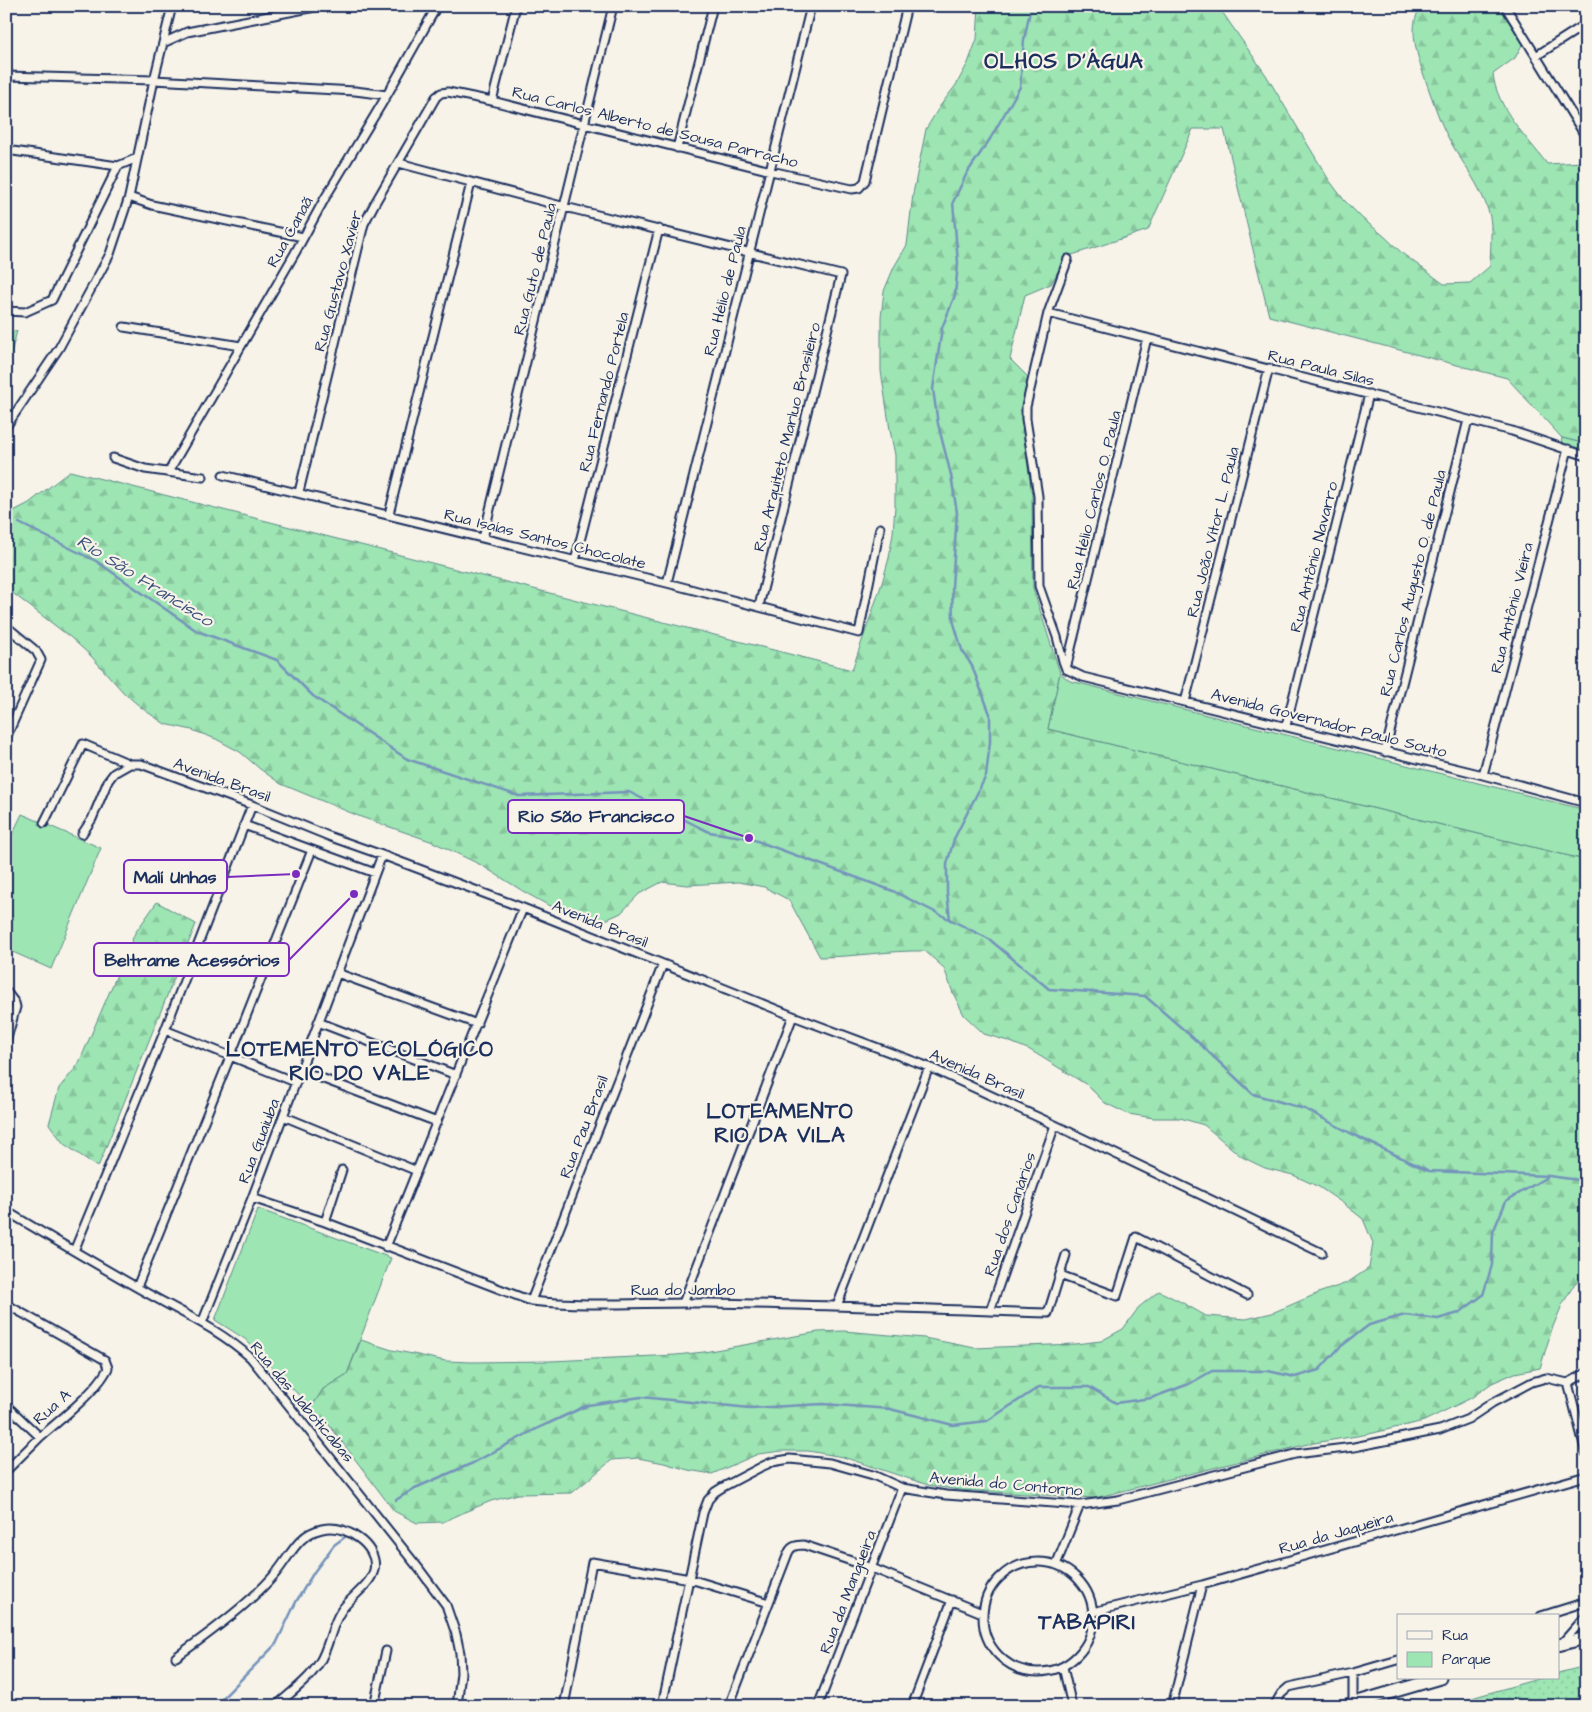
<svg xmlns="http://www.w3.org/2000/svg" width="1592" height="1712" font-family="'Architects Daughter',sans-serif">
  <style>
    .grass { fill: url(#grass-dots); stroke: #5c8a88 }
    .forest { fill: url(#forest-firs); stroke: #5c8a88 }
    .green { fill: #9de5b3; stroke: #5c8a88 }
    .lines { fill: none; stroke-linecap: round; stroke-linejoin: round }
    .stream { stroke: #7493bb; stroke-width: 2.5 }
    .minor-casing { stroke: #1b2f5e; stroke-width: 11 }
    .primary-casing { stroke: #1b2f5e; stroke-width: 15 }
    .minor { stroke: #f7f3e8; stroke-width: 7 }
    .primary { stroke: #f7f3e8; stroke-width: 11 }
    .labels { text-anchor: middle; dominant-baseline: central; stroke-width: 4.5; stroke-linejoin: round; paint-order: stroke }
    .street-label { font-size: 16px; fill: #1b2f5e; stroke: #f7f3e8 }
    .water-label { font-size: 18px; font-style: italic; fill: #39507d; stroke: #f7f3e8 }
    .district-label { font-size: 21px; font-weight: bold; letter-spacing: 1px; fill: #1b2f5e; stroke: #f7f3e8 }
    .leader { fill: none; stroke: #7b2cbf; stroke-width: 2 }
    .callout-dot { fill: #7b2cbf; stroke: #f7f3e8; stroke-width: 2 }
    .callout { fill: #f7f3e8; stroke: #7b2cbf; stroke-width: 2 }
    .callout-label { font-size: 18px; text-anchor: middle; font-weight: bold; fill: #1b2f5e }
  </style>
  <defs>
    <pattern id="grass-dots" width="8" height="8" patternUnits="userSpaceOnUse" patternTransform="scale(1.25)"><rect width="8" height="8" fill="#9de5b3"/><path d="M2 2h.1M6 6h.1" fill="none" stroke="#87c59c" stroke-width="1.8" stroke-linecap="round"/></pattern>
    <pattern id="forest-firs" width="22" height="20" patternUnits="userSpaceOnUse" patternTransform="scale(1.25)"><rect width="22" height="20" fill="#9de5b3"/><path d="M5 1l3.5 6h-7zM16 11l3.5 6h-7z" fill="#87c59c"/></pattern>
  </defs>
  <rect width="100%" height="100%" fill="#f7f3e8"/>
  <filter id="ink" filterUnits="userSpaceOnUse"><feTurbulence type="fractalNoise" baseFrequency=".02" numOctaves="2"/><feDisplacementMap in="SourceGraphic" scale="10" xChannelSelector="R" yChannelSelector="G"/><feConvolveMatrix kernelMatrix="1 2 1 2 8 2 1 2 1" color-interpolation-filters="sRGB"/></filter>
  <g filter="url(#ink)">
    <!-- grass -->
    <path class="grass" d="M1586 1666V1706H1444L1541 1678H1558V1673Z"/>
    <!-- forest -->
    <path class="forest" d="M979 6H1218L1266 75 1329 180 1344 200 1363 219 1384 236 1403 254 1444 284 1470 283 1490 266C1490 253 1493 225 1489 213 1481 186 1462 163 1449 139 1440 123 1435 106 1429 90 1421 66 1404 27 1422 6H1500L1523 43 1515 58 1493 74C1497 109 1526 136 1547 164L1583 162 1586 166V444L1562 438 1507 378 1269 316 1224 129H1193L1148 230 1066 257 1051 284 1025 295 1010 359 1028 377 1021 417 1032 495 1033 588 1060 673 1048 729 1586 860V1277L1575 1283 1562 1305 1552 1329 1540 1368 1515 1373 1492 1383 1471 1398 1424 1421 1369 1434 1308 1444 1095 1498 959 1490 928 1485 843 1457 808 1451H782L758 1454 712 1474 688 1470 664 1463 638 1458 612 1460 572 1493 518 1494 491 1501 467 1511 443 1522 417 1523 394 1511 330 1426 311 1408 323 1389 347 1374 361 1340 392 1350 418 1355 445 1361 472 1362 551 1361 676 1355 704 1352 818 1332 844 1331 924 1338 975 1348 1075 1344 1101 1341 1123 1329 1139 1307 1159 1291 1183 1303 1206 1316 1246 1319 1272 1313 1321 1292 1347 1283 1369 1268 1373 1243 1363 1219 1344 1204 1319 1187 1293 1175 1265 1168 1242 1157 1204 1125 1180 1118H1154L1128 1114 1105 1103 1087 1085 1030 1050 1008 1041 984 1034 964 1015 953 993 944 968 925 951C890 950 856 957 820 957L789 900 764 887 739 882 687 885 662 882 639 894 621 913 599 923 548 905 526 893 481 865 433 842 361 817 281 784 260 769 240 752 216 739 192 730 165 724 143 709 124 693 90 655 70 637 6 588V515L29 503 70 471 852 670 882 583 889 558 893 533 895 506V455L890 430 881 371V317L884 291 894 267 907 245 913 194 926 129 940 106 956 85 968 63 977 39Z
      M17 331 6 372V333Z
      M157 902 196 924 98 1167 64 1144 49 1124 59 1088 78 1065 135 933Z"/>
    <!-- green -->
    <path class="green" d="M1562 438 1586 444V452L1561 443Z
      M1060 673 1070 681 1083 684 1586 810V860L1048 729Z
      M22 814 101 848 51 969 6 949V847Z
      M258 1209 391 1258 347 1374 323 1389 311 1408 245 1339 215 1320Z"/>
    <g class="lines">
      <!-- stream -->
      <path class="stream" d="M19 523 96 561 197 631 277 660 313 696 407 759 519 796 629 792 709 832 749 838 893 891 989 939 1049 989 1145 996 1200 1044 1253 1094 1305 1109 1354 1135 1429 1171 1549 1176 1586 1181
        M950 920 947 892V864L954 839 986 776 990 742V714L972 666 962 650 953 620 952 587 957 513 951 475 938 424 933 389 942 328 955 295 958 263 953 202 967 173 990 139 1020 87 1024 40 1031 6
        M396 1500 415 1488 473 1463 534 1430 588 1405 641 1397 750 1408 823 1404 890 1409 953 1425 987 1421 1039 1387H1089L1116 1403 1151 1398 1189 1384 1212 1371H1268L1295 1377 1319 1370 1340 1347 1369 1325 1405 1315 1438 1319 1459 1313 1483 1295 1492 1265 1493 1232 1506 1201 1547 1177
        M215 1706 276 1644 296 1602 314 1572 334 1545 345 1537"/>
      <defs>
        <path id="minor" d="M1505 6 1586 137
          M163 43 187 32 320 6
          M1536 56 1586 24
          M6 76 154 80 355 91 387 95
          M492 101 516 6
          M677 148 713 6
          M6 150 118 166
          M399 163 565 207 841 275 759 606
          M129 197 152 205 303 237
          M6 311 25 312 52 300 118 166 137 158
          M1048 313 1512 431 1586 456
          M124 327 241 346
          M6 427 59 348 110 254 129 197 154 80 172 6
          M113 458 145 469 203 477
          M169 471 295 253 325 198 387 95 437 6
          M223 475 667 583 859 633 880 528
          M299 492 364 224 375 203 436 97 441 93 448 92 492 101 771 171 852 189 859 188 865 181 907 6
          M389 514 471 183
          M483 538 613 6
          M575 561 659 229
          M667 583 811 6
          M6 626 36 651 41 660 6 738
          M1066 669 1083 677 1483 775 1586 803
          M1066 669 1063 661 1057 637 1039 586 1038 496 1026 419V407L1048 313 1068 259
          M1066 669 1147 338
          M1185 702 1269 368
          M1286 726 1369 394
          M1385 752 1468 420
          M1483 775 1568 449
          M44 823 83 744 130 764H141L252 805 331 837 382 855 523 908 793 1016 929 1067 1055 1125 1322 1253
          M244 825 375 873
          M82 834 92 819 108 781 114 773 130 764
          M337 973 477 1024
          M6 991 15 1003 16 1007 6 1042
          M318 1022 456 1075
          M165 1030 295 1082
          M300 1070 437 1122
          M283 1116 417 1171
          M252 1198 325 1222 531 1301C590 1307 648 1302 706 1303 820 1305 934 1309 1048 1313L1066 1255
          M6 1211C50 1237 94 1263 138 1288 176 1310 218 1328 251 1358L420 1570 446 1605 456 1634 460 1653 461 1673 457 1706
          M325 1222 342 1170
          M386 1247 523 908
          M74 1251 165 1030 252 805
          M1060 1275 1117 1296 1136 1237 1247 1295
          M137 1287 230 1057 312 850
          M531 1301 663 964
          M683 1303 793 1016
          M6 1304 105 1360 108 1368C98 1390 59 1421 40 1437L6 1405
          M837 1306 929 1067
          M990 1311 1055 1125
          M202 1323 252 1198 382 855
          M1568 1383 1586 1453
          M1568 1383 1586 1373
          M6 1471 40 1437
          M983 1617a55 55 0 1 1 110 0a55 55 0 1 1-110 0Z
          M1056 1565 1080 1505
          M1093 1612 1202 1585 1586 1476
          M1541 1616 1586 1602
          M1563 1642 1586 1616
          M176 1657C200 1640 223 1623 245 1604 255 1595 266 1585 275 1574 290 1557 297 1534 322 1529 336 1526 347 1530 358 1538 368 1545 377 1557 374 1570 370 1586 350 1597 341 1611 331 1626 329 1648 319 1663 309 1680 290 1693 276 1706
          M1063 1667 1072 1706
          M1353 1703V1673
          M374 1706 386 1651
          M564 1706 592 1562 690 1579 769 1603
          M662 1706 703 1513 708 1500 715 1492 723 1487 761 1467 772 1462 790 1459 830 1463 873 1475 902 1488 946 1495 1080 1505 1118 1500 1295 1454 1354 1447 1440 1430 1468 1419 1492 1403 1532 1382 1546 1378 1568 1383
          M729 1706 787 1556C790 1547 794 1545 804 1545L872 1568 982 1613
          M818 1706 902 1488
          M912 1706 952 1600
          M1172 1706 1202 1585
          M1274 1706 1281 1694 1289 1687 1353 1673 1398 1660"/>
        <path id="primary" d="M1558 1645 1586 1638
          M1344 1706 1440 1678"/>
      </defs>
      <!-- minor casing -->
      <use href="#minor" class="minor-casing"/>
      <!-- primary casing -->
      <use href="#primary" class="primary-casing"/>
      <!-- minor -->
      <use href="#minor" class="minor"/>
      <!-- primary -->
      <use href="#primary" class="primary"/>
    </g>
  </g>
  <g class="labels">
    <!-- street labels -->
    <g class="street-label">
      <text transform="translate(655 127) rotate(14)">Rua Carlos Alberto de Sousa Parracho</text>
      <text transform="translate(290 232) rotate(-61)">Rua Canaã</text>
      <text transform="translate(535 269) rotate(-76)">Rua Guto de Paula</text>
      <text transform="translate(338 281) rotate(-75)">Rua Gustavo Xavier</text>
      <text transform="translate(725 291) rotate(-76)">Rua Hélio de Paula</text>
      <text transform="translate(1321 368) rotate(14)">Rua Paula Silas</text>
      <text transform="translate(604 392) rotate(-76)">Rua Fernando Portela</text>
      <text transform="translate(787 437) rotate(-76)">Rua Arquiteto Marluo Brasileiro</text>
      <text transform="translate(1094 500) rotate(-76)">Rua Hélio Carlos O. Paula</text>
      <text transform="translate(1213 532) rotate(-76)">Rua João Vitor L. Paula</text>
      <text transform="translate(545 539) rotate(14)">Rua Isaías Santos Chocolate</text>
      <text transform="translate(1314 557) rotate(-76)">Rua Antônio Navarro</text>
      <text transform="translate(1413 583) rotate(-76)">Rua Carlos Augusto O. de Paula</text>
      <text transform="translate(1512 608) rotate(-76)">Rua Antônio Vieira</text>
      <text transform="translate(1329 723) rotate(14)">Avenida Governador Paulo Souto</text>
      <text transform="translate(222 780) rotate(20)">Avenida Brasil</text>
      <text transform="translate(600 924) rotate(22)">Avenida Brasil</text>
      <text transform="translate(977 1074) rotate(24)">Avenida Brasil</text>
      <text transform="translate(584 1127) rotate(-69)">Rua Pau Brasil</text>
      <text transform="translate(259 1141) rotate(-69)">Rua Guaiuba</text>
      <text transform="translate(1010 1214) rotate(-71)">Rua dos Canários</text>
      <text x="683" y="1290">Rua do Jambo</text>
      <text transform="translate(302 1402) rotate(50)">Rua das Jaboticabas</text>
      <text transform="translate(52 1407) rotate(-42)">Rua A</text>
      <text transform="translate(1006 1484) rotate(5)">Avenida do Contorno</text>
      <text transform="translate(1336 1533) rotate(-16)">Rua da Jaqueira</text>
      <text transform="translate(848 1592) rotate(-69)">Rua da Mangueira</text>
    </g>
    <!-- water labels -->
    <g class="water-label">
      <text transform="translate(145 581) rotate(32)">Rio São Francisco</text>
    </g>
    <!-- district labels -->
    <g class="district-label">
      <text x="1064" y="61">OLHOS D'ÁGUA</text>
      <text x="360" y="1049">LOTEMENTO ECOLÓGICO<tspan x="360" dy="24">RIO DO VALE</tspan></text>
      <text x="780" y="1111">LOTEAMENTO<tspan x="780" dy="24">RIO DA VILA</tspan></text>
      <text x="1087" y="1622">TABAPIRI</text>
    </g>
  </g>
  <!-- callouts -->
  <path class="leader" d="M749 838L684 816M296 874L227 877M354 894L289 960"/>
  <g class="callout-dot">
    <circle cx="749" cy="838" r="5"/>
    <circle cx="296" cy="874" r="5"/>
    <circle cx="354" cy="894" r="5"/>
  </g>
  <g class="callout">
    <rect x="508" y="800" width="176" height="33" rx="5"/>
    <rect x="124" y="860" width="103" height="33" rx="5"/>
    <rect x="94" y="943" width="195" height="33" rx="5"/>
  </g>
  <g class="callout-label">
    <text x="596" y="822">Rio São Francisco</text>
    <text x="175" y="883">Malí Unhas</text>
    <text x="192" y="966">Beltrame Acessórios</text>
  </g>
  <!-- margin -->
  <rect width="1592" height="1712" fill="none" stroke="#f7f3e8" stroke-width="25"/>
  <rect x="12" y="12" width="1567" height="1687" fill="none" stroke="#1b2f5e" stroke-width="2" filter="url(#ink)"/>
  <!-- legend -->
  <rect x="1397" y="1614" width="162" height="65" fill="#f7f3e8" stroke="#9fa5b1"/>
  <rect x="1407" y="1631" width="25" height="8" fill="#f7f3e8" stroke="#9fa5b1"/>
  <text x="1442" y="1640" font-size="15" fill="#1b2f5e">Rua</text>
  <rect x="1407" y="1652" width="25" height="15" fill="#9de5b3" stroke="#9fa5b1"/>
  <text x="1442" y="1664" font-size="15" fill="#1b2f5e">Parque</text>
</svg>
